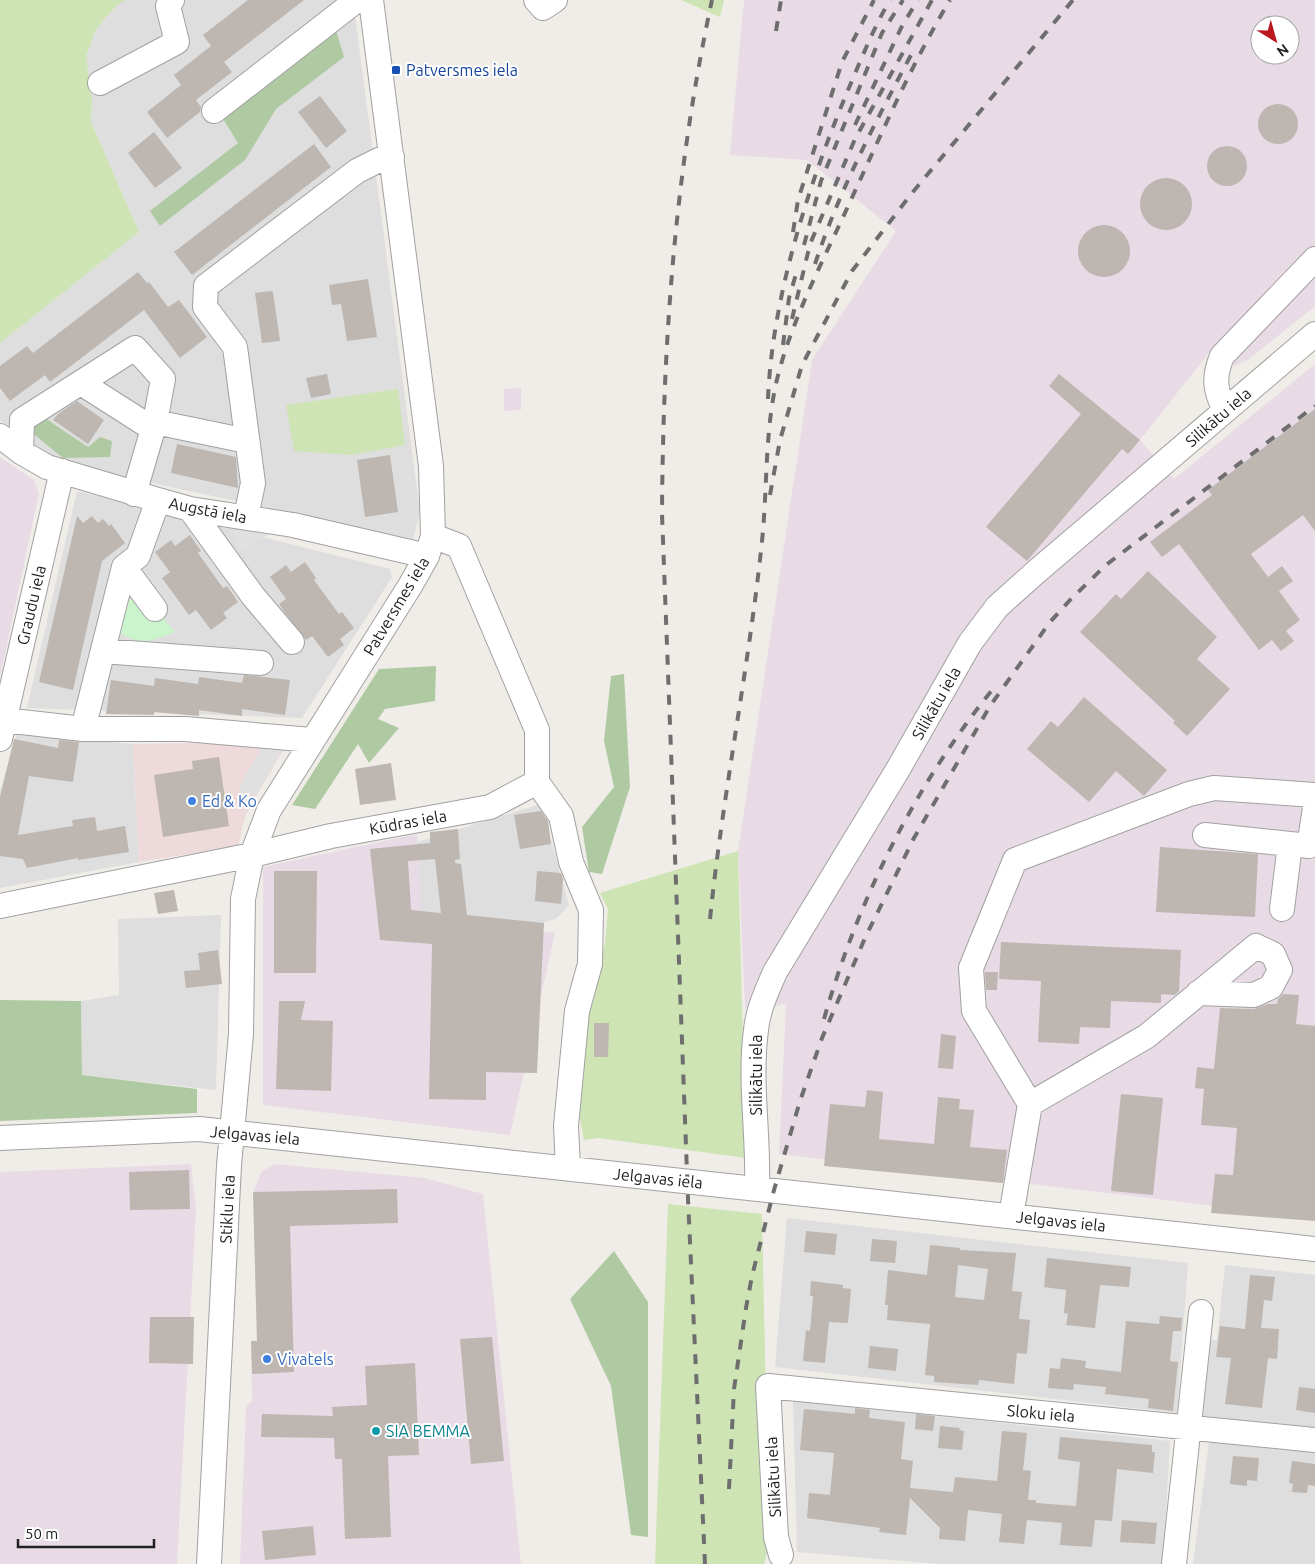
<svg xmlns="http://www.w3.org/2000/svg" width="1315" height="1564" font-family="Ubuntu,sans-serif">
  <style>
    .residential { fill: #dedede }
    .commercial { fill: #eedada }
    .industrial { fill: #e8dbe6; fill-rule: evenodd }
    .grass { fill: #cee4b4 }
    .forest { fill: #afcaa2 }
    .park { fill: #cbf4cc }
    .parking { fill: #e0e0e0 }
    .building { fill: #bdb6b1; fill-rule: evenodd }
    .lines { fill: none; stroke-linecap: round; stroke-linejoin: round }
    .minor-casing { stroke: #a1a1a1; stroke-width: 26 }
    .minor { stroke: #fff; stroke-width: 24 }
    .rail { stroke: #6e6e6e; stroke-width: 4; stroke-dasharray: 10 10; stroke-linecap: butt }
    .transit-dot { fill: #1a4fb4; stroke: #fff; stroke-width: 2 }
    .shop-dot { fill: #3f7fe0; stroke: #fff; stroke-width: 2 }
    .culture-dot { fill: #0f9aa8; stroke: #fff; stroke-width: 2 }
    .labels { text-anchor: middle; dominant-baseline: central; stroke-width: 4; stroke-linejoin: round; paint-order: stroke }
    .transit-label { font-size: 16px; fill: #164399; stroke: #fff; text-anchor: start }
    .street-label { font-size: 16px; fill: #202020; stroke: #fff }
    .shop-label { font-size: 16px; fill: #366cbe; stroke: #fff; text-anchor: start }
    .culture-label { font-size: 16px; fill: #0d838f; stroke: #fff; text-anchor: start }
  </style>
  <rect width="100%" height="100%" fill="#f0ede8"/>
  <!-- residential -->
  <path class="residential" d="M125 0H353L420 512 413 539 63 464 0 421V343L139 232 91 122 92 99 86 57 96 29 116 6Z
    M77 491 390 569 392 577 302 718 27 708Z
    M17 734 133 744 139 862 0 888V791Z
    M541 804 569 905 557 918 544 923 411 910 407 845Z
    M221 915 216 1090 82 1075 81 1001 119 995 118 919Z
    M787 1218 1188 1263 1177 1413 775 1367Z
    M1225 1265 1315 1275V1428L1203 1416 1211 1340H1217Z
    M793 1401 1170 1441 1163 1564H940L797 1552Z
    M1209 1442 1315 1452V1564H1193Z"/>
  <!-- commercial -->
  <path class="commercial" d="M211 743 285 747 246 814 238 846 139 862 133 744Z"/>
  <!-- industrial -->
  <path class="industrial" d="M745 0H1315V306L1249 359 1235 366 1212 349 1140 440 1174 479 1315 364V1218L779 1154 786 1004 745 1008 738 851 812 360 896 231 807 160 730 155 743 8ZM1260 25H1290V55H1260Z
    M521 388V410L504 411V389Z
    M0 457 34 480 39 493 0 678Z
    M417 834 422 920 555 933 510 1135 263 1105V867Z
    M191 1164 196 1210 177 1564H0V1172Z
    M275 1164 425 1178 483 1194 521 1564H240L246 1406 252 1401 251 1341H257L253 1192 262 1171Z"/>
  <!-- grass -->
  <path class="grass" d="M0 0H125L116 6 96 29 86 57 92 99 91 122 139 232 0 343Z
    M681 0H724L720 17Z
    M398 389 405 445 352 455 294 451 286 405Z
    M738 851 746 1158 599 1138 584 1140 573 1084 605 943 608 909 600 893Z
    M668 1204 762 1214 769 1543 764 1564H655Z"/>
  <!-- forest -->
  <path class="forest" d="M335 27 344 57 276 109 245 160 160 226 150 211 238 143 220 114Z
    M39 414 88 447 100 437 112 441 110 457 63 458 31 432Z
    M436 666 435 701 385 709 378 719 399 728 369 763 358 744 315 809 292 805 379 669Z
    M624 674 630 787 602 874 589 872 582 827 614 787 604 741 611 676Z
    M0 1000 81 1001 82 1075 197 1089V1113L0 1121Z
    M614 1251 648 1302V1537L631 1535 611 1386 570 1299Z"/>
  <!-- park -->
  <path class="park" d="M133 598 158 612 175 632C149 642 141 646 117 631L123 603Z"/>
  <!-- parking -->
  <path class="parking" d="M226 527 269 534 243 551Z
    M262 747 283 748 257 794 241 795 239 787Z"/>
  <!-- building -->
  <path class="building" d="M248 0H304L224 62 232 72 196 100 201 107 200 112 167 138 147 112 181 85 174 75 211 46 203 35Z
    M320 96 347 131 326 148 298 112Z
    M1258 124a20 20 0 1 1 40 0a20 20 0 1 1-40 0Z
    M154 132 182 168 155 188 128 153Z
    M314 144 331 167 192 275 174 252Z
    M1207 166a20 20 0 1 1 40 0a20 20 0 1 1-40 0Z
    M1140 204a26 26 0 1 1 52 0a26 26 0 1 1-52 0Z
    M1078 251a26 26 0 1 1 52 0a26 26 0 1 1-52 0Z
    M138 272 147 283 149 282 168 307 179 300 207 337 180 358 144 310 50 382 45 375 10 401 0 388V366L27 346 33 353Z
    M368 279 377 337 347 341 341 304 332 305 329 285Z
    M271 291 273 292 280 341 262 343 255 293Z
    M327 374 331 394 311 398 306 378Z
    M1059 374 1140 440 1128 454 1122 449 1027 561 986 527 1081 414 1049 386Z
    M77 401 104 420 88 444 53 420 58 414Z
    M1315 409V531L1303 515 1251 554 1268 577 1282 566 1293 581 1279 591 1300 620 1286 631 1294 641 1281 651 1272 640 1259 650 1179 544 1162 557 1150 542 1212 495 1208 490Z
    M177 444 236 457 238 488 171 473Z
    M390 455 398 512 365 517 357 460Z
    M77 516 83 523 92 516 98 523 103 519 109 526 111 524 125 543 102 561 73 690 39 682Z
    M190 535 201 551 198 553 223 588 227 586 238 602 223 613 227 618 211 630 196 610 189 615 162 578 170 572 155 552 171 540 175 546Z
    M305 562 316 578 314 580 339 614 342 612 354 628 340 639 344 645 328 657 312 636 306 640 286 614 279 604 286 599 270 577 286 565 291 572Z
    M1148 571 1217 637 1197 659 1230 689 1187 736 1173 723 1175 721 1080 632 1116 594 1121 599Z
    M244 675 290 680 285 715 242 709V716L199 710V716L154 712V715L106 714 111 680 154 686 155 678 198 684 199 677 242 683Z
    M1084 697 1167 770 1144 796 1116 771 1089 802 1027 749 1051 721 1058 727Z
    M14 739 58 748 59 740 79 742 73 782 29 776 18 835 73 826 72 820 95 817 97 831 125 826 129 852 78 860V858L27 868 23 859 0 856V797Z
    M219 757 229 826 163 837 154 775 193 769 192 761Z
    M391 763 396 800 360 805 355 769Z
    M541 811 548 821 551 844 520 849 514 815Z
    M458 829 460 859 455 860V863L461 864 467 915 544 923 537 1073 486 1072V1100L429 1099 432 944 380 940 370 849 430 843V832ZM435 859 441 913 411 910 408 861Z
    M1160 847 1258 854 1255 917 1156 912Z
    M274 871H317L316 973H274Z
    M537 871 561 873 563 879 561 904 535 901Z
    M174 890 178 911 158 914 154 893Z
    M1001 942 1181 950 1179 991 1175 995 1161 994V1003L1111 1001 1110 1028 1080 1027 1079 1044 1038 1042 1041 981 999 979Z
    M218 950 222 984 186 988 184 971 200 970 198 953Z
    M985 972H998L997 990H986Z
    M1283 994 1299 995 1296 1024 1315 1026V1221L1211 1213 1215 1174 1233 1175 1237 1128 1201 1125 1204 1089 1195 1088 1197 1067 1214 1069 1220 1008 1254 1009 1268 1004H1277L1278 999Z
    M279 1001H305L301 1020 333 1021 331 1091 276 1089Z
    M594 1023H609L608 1057H594Z
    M941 1034 956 1036 953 1069 938 1068Z
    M867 1090 883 1092 879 1139 934 1144 938 1097 960 1099 959 1109 974 1110 970 1147 1007 1150 1003 1183 824 1166 830 1104 865 1107Z
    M1121 1094 1163 1098 1153 1195 1111 1191Z
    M189 1170 190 1209 130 1210 129 1172Z
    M397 1189 398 1223 290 1226 294 1372 252 1374 251 1341H257L253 1192Z
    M806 1231 837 1234 835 1255 804 1252Z
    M872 1239 897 1241 895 1263 870 1261Z
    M930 1245 960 1248V1250L1016 1253 1012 1291 1022 1292 1019 1319 1030 1320 1027 1354 1017 1353 1014 1384 979 1380 978 1385 934 1382V1376L925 1375 930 1324 887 1320 888 1305H885L888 1270 927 1275ZM958 1265 988 1269 984 1300 955 1297Z
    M1047 1258 1131 1267 1129 1287 1100 1285 1095 1328 1066 1325 1068 1314 1064 1313 1066 1290 1044 1287Z
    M1250 1275 1275 1277 1272 1301 1264 1300 1261 1328 1279 1329 1277 1359 1268 1358 1262 1408 1225 1404 1231 1358 1216 1357 1220 1326 1245 1329Z
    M811 1281 843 1285V1288L851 1289 848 1323 829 1322 825 1363 803 1361 806 1330 810 1331 813 1296H810Z
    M1160 1316 1182 1318 1181 1331H1173L1170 1361 1178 1362 1173 1411 1148 1408 1149 1399 1105 1394 1106 1387 1074 1384 1073 1390 1048 1388 1050 1368 1060 1369 1061 1358 1086 1361 1085 1368 1121 1372 1126 1321 1159 1324Z
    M150 1317H194L193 1364 149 1363Z
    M492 1337 504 1461 471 1464 460 1339Z
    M870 1346 898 1349 896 1371 868 1368Z
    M415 1363 419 1455 388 1456 391 1537 345 1539 342 1459H335L334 1438 261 1437 262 1414 333 1416 332 1407 367 1405 365 1366Z
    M1299 1387 1315 1389V1413L1296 1410Z
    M855 1408 870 1410 869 1418 905 1422 901 1459 913 1461 910 1488 953 1492 955 1477 997 1481 1002 1431 1027 1433 1023 1470 1031 1471 1028 1500H1036V1503L1076 1506 1080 1462 1058 1459 1060 1437 1152 1445V1452H1155L1153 1473 1117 1469 1112 1521 1095 1520 1092 1547 1060 1545 1062 1523 1027 1520 1024 1544 999 1542 1002 1514 968 1510 965 1541 939 1539 940 1528 910 1498 906 1535 879 1532 880 1528 807 1518 809 1493 830 1495 834 1453 800 1450 804 1409 855 1414Z
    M916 1414 935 1416 933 1431 915 1429Z
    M940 1426 960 1428 959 1430 964 1431 962 1450 938 1448Z
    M1233 1456 1259 1458 1257 1481 1247 1480V1486L1230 1484Z
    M1292 1461 1315 1464V1486L1308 1485 1307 1493 1292 1492 1293 1484 1289 1483Z
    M1122 1520 1157 1523 1155 1544 1120 1542Z
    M313 1526 316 1555 265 1560 262 1531Z"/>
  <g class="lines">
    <defs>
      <path id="minor" d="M536 0 543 8 555 0
        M100 83 177 42 168 6 172 0
        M214 111 357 0
        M81 383 153 429
        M1225 411C1215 390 1213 378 1222 356L1315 259
        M155 422 247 441
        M0 436 21 452 47 467 158 500 190 509 293 525 427 556
        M21 452 22 420 135 348 163 379 155 422 134 494
        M190 509 253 596 292 642
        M246 517 253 483 235 347 205 307 206 286 357 171 379 160 392 157
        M124 567 155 609
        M103 651 261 663
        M4 720 83 729H185L312 740
        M83 729 124 567 138 556 158 500
        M0 739 62 471
        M537 782 561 816 571 862 591 910 590 964 577 1011 566 1126 568 1168
        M1205 835 1309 846 1315 808
        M0 906 252 855 331 836 490 807 537 782V730L459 546 433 536
        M1282 909 1290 844
        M1030 1104 1147 1036 1256 946 1273 954 1280 970 1271 987 1254 995 1198 993
        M0 1138 199 1129 1315 1249
        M757 1188C759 1135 749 1083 756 1030 758 1009 767 991 775 972L897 771 970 643 997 607 1036 572 1315 334
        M1011 1216 1030 1104 974 1011 971 968 1015 860 1189 794 1214 788 1315 795
        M781 1555 776 1537 768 1386 1315 1440
        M209 1564 229 1165 241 1034 243 899 252 855 269 810 410 586 427 556 433 536 431 466 371 0
        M1174 1564 1201 1312"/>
    </defs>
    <!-- minor casing -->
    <use href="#minor" class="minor-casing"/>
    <!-- minor -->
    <use href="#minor" class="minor"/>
    <!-- rail -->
    <path class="rail" d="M776 31 781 0
      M855 125 903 24 918 0
      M793 232 798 200 842 62 874 0
      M804 245 821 181 882 33 903 0
      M815 264C839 191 875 123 911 55
      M792 319 810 244 855 139 932 0
      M783 345 789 298 796 274
      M768 399C772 295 811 177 851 83 863 55 874 27 890 0
      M770 495 780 440 802 365 852 271 912 193 1073 0
      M710 919C723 792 749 667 762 541 768 484 764 424 780 368 796 311 825 257 849 204 881 135 911 65 950 0
      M824 1019C858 899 917 781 997 684
      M729 1489 734 1389 746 1308 752 1276 774 1190 800 1101 822 1038 865 938 914 838 990 706 1050 622 1071 599 1106 565 1315 406
      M705 1564 688 1199 662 514C663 340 675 171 712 0"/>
  </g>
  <!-- markers -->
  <rect class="transit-dot" x="391" y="65" width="10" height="10" rx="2.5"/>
  <g class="shop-dot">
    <circle cx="192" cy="801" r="5"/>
    <circle cx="267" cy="1359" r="5"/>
  </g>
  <circle class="culture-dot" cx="376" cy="1431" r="5"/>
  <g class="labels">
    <!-- transit labels -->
    <g class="transit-label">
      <text x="406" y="70">Patversmes iela</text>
    </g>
    <!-- street labels -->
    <g class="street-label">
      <text transform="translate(1218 417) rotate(-41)">Silikātu iela</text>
      <text transform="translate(208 510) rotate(11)">Augstā iela</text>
      <text transform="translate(31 605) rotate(-77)">Graudu iela</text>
      <text transform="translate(396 606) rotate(-59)">Patversmes iela</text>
      <text transform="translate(936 703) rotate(-60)">Silikātu iela</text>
      <text transform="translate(408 822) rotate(-10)">Kūdras iela</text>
      <text transform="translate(756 1075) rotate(-90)">Silikātu iela</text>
      <text transform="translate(255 1135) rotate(5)">Jelgavas iela</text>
      <text transform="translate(658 1178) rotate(6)">Jelgavas iela</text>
      <text transform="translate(227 1209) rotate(-87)">Stiklu iela</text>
      <text transform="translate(1061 1221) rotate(6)">Jelgavas iela</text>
      <text transform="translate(1041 1413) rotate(5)">Sloku iela</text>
      <text transform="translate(773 1477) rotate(-93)">Silikātu iela</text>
    </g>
    <!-- shop labels -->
    <g class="shop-label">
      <text x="202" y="801">Ed &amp; Ko</text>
      <text x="277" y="1359">Vivatels</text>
    </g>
    <!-- culture labels -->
    <g class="culture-label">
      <text x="386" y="1431">SIA BEMMA</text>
    </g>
  </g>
  <!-- north arrow -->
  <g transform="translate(1275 40) rotate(143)"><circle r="24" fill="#ffffff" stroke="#a6a6a6"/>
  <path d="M0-4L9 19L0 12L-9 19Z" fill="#ba171e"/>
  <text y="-8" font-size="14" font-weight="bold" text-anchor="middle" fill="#202020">N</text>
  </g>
  <!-- scale -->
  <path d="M18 1539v8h136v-8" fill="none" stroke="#202020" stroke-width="2.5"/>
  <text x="25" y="1539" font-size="15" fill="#202020" stroke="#ffffff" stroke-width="4" paint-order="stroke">50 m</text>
</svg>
